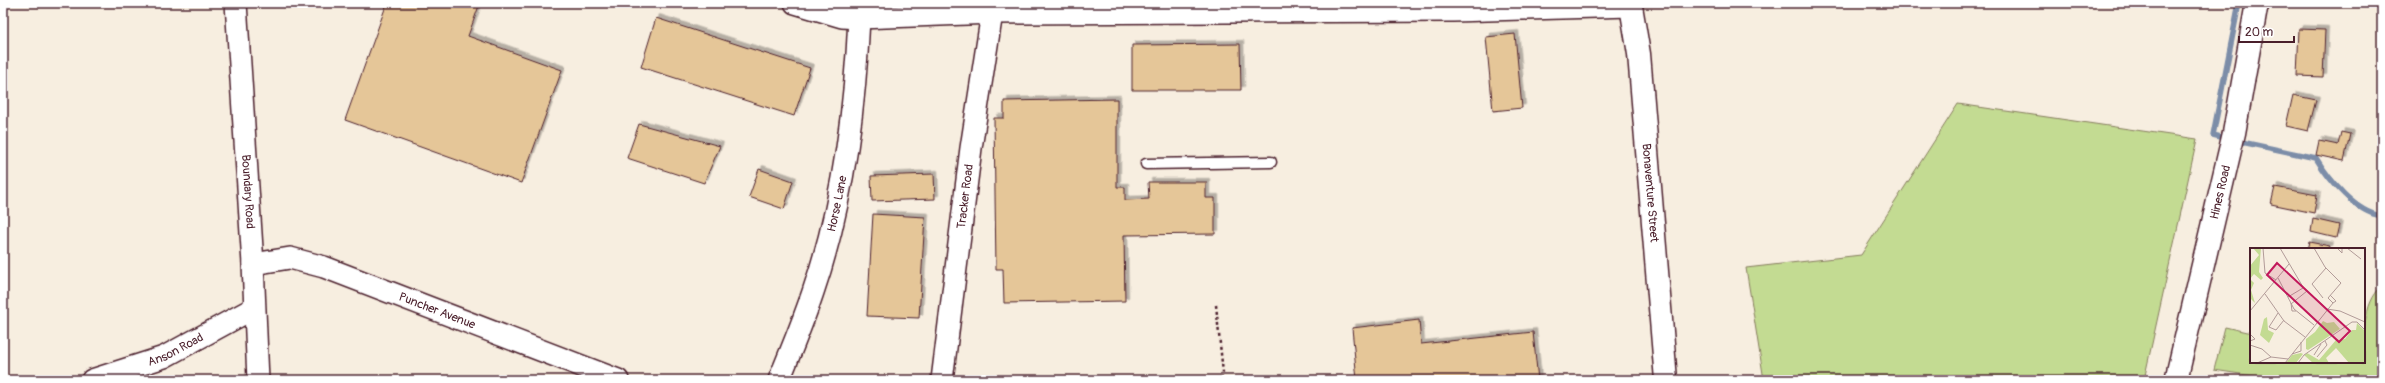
<svg xmlns="http://www.w3.org/2000/svg" width="2385" height="383" font-family="Pangolin,sans-serif">
  <style>
    .green { fill: #c3db92; stroke: #867d5e }
    .lines { fill: none; stroke-linecap: round; stroke-linejoin: round }
    .stream { stroke: #7b8da8; stroke-width: 5.5 }
    .building { fill: #e5c698; stroke: #4a1f2b; filter: url(#shadow) }
    .lane-casing { stroke: #4a1f2b; stroke-width: 13 }
    .street-casing { stroke: #4a1f2b; stroke-width: 24 }
    .secondary-casing { stroke: #4a1f2b; stroke-width: 25 }
    .path { stroke: #4a1f2b; stroke-width: 2.5; stroke-dasharray: 3 3; stroke-linecap: butt }
    .lane { stroke: #fff; stroke-width: 10 }
    .street { stroke: #fff; stroke-width: 21 }
    .secondary { stroke: #fff; stroke-width: 22 }
    .labels { text-anchor: middle; dominant-baseline: central; stroke-width: 3.5; stroke-linejoin: round; paint-order: stroke }
    .street-label { font-size: 12px; fill: #4a1f2b; stroke: #fff }
    .inset-road { fill: none; stroke: #b29b98; stroke-width: 1 }
    .view { fill: #c2185b; fill-opacity: 0.15; stroke: #c2185b; stroke-width: 2 }
    .inset-edge { fill: none; stroke: #4a1f2b; stroke-width: 2 }
  </style>
  <defs>
    <filter id="shadow"><feDropShadow dx="3.5" dy="-3.5" stdDeviation="0" flood-color="#0004"/></filter>
  </defs>
  <rect width="100%" height="100%" fill="#f7eee0"/>
  <filter id="ink" filterUnits="userSpaceOnUse"><feTurbulence type="fractalNoise" baseFrequency=".025" numOctaves="2"/><feDisplacementMap in="SourceGraphic" scale="8" xChannelSelector="R" yChannelSelector="G"/><feConvolveMatrix kernelMatrix="1 2 1 2 8 2 1 2 1" color-interpolation-filters="sRGB"/></filter>
  <g filter="url(#ink)">
    <!-- green -->
    <path class="green" d="M1958 104 2197 139 2144 380H1764L1746 268 1861 255Z
      M2382 286V380H2280L2214 370 2225 327 2251 333V362H2364C2364 337 2362 304 2382 286Z"/>
    <g class="lines">
      <!-- stream -->
      <path class="stream" d="M2229 139 2213 135 2239 3
        M2237 141 2316 158C2329 180 2356 213 2382 216"/>
    </g>
    <!-- building -->
    <path class="building" d="M387 3H480L468 36 562 70 521 183 345 120Z
      M656 18 810 68 794 116 641 67Z
      M2299 29 2325 30 2323 77 2297 76Z
      M1515 34 1522 108 1493 111 1486 37Z
      M1240 44 1241 90H1132V45Z
      M2293 95 2316 100 2308 131 2286 126Z
      M1117 99V187H1125V200L1149 199 1148 182H1206V198H1215V234L1124 235 1125 301 1004 303 1003 269H996L994 118H1004V101Z
      M639 124 720 146 704 183 627 158Z
      M2341 132 2350 134 2344 161 2316 155 2319 141 2338 145Z
      M759 169 793 181 784 209 749 197Z
      M934 174 935 199 872 201 871 176Z
      M2275 187 2317 195 2314 213 2271 204Z
      M873 214 925 217 919 318 867 316Z
      M2313 219 2339 225 2336 238 2311 232Z
      M2309 242 2330 246 2329 249H2307Z
      M1419 320 1421 344 1533 332 1538 380H1357L1352 328Z"/>
    <g class="lines">
      <defs>
        <path id="lane" d="M1146 164 1271 162"/>
        <g id="street">
          <path id="s1" d="M236 3 253 264 258 380"/>
          <path d="M795 3 842 17 859 18 994 13 1453 11 1631 6"/>
          <path id="s2" d="M253 264 290 258 324 267 618 380"/>
          <path id="s3" d="M92 380 164 357 254 308"/>
          <path id="s4" d="M779 380C791 351 803 322 813 292 843 205 855 110 859 18"/>
          <path id="s5" d="M942 380 971 148 992 13"/>
        </g>
        <g id="secondary">
          <path id="s6" d="M1631 6 1639 54 1666 380"/>
          <path id="s7" d="M2176 380 2234 133 2257 3"/>
        </g>
      </defs>
      <!-- lane casing -->
      <use href="#lane" class="lane-casing"/>
      <!-- street casing -->
      <use href="#street" class="street-casing"/>
      <!-- secondary casing -->
      <use href="#secondary" class="secondary-casing"/>
      <!-- path -->
      <path class="path" d="M1216 305 1223 373 1221 380"/>
      <!-- lane -->
      <use href="#lane" class="lane"/>
      <!-- street -->
      <use href="#street" class="street"/>
      <!-- secondary -->
      <use href="#secondary" class="secondary"/>
    </g>
  </g>
  <g class="labels">
    <!-- street labels -->
    <g class="street-label">
      <text stroke="none"><textPath href="#s1" startOffset="189">Boundary Road</textPath></text>
      <text stroke="none"><textPath href="#s6" startOffset="188">Bonaventure Street</textPath></text>
      <text stroke="none"><textPath href="#s7" startOffset="193">Hines Road</textPath></text>
      <text stroke="none"><textPath href="#s5" startOffset="185">Tracker Road</textPath></text>
      <text stroke="none"><textPath href="#s4" startOffset="186">Horse Lane</textPath></text>
      <text stroke="none"><textPath href="#s2" startOffset="194">Puncher Avenue</textPath></text>
      <text stroke="none"><textPath href="#s3" startOffset="89">Anson Road</textPath></text>
    </g>
  </g>
  <!-- overview -->
  <g transform="translate(2250 248)">
    <rect width="115" height="115" fill="#f7eee0"/>
    <path d="M3 0H11L9 24 13 30 11 32 4 26 0 31 4 35 1 42 5 55 0 50V18L9 7ZM17 69 18 82 24 85 19 95 10 87 14 71ZM73 73 77 75 84 74 90 81 58 102 56 101V91L65 84ZM107 75 115 83V115H99L86 100 76 110 79 115H63L54 107 57 105 69 112 86 92 84 89 89 92 95 91 102 82H106ZM51 105 53 106 46 115H36L42 107Z" fill="#c3db92"/>
    <path class="inset-road" d="M13 0 15 25 26 32M30 0 53 39 77 61 90 63 115 74M87 0 92 5V0M97 0 111 11M28 30 44 61 64 77M15 46 34 73 55 89M80 47 86 53 83 55M38 49 53 40M73 50 62 36 76 20M41 55 42 63H46M41 56 57 43M0 63 39 16M28 65 19 79 26 82 34 72M0 86 5 91 0 93M0 97 12 101 21 109M42 106 51 103V94M64 107 71 96M67 109 77 97 75 93M7 115 21 109 38 111M35 115 83 55 78 50 91 35 75 19 64 0M48 115 54 107 102 74H107L115 82"/>
    <path class="view" d="M27 15 100 83 89 94 17 27Z"/>
    <rect width="115" height="115" class="inset-edge"/>
  </g>
  <!-- margin -->
  <rect width="2385" height="383" fill="none" stroke="#fff" stroke-width="16"/>
  <rect x="8" y="8" width="2369" height="367" fill="none" stroke="#4a1f2b" stroke-width="1.5" filter="url(#ink)"/>
  <!-- scale -->
  <path d="M2239 36v6h55v-6" fill="none" stroke="#4a1f2b" stroke-width="2"/>
  <text x="2245" y="36" font-size="12" fill="#4a1f2b" stroke="#ffffff" stroke-width="3" paint-order="stroke">20 m</text>
</svg>
